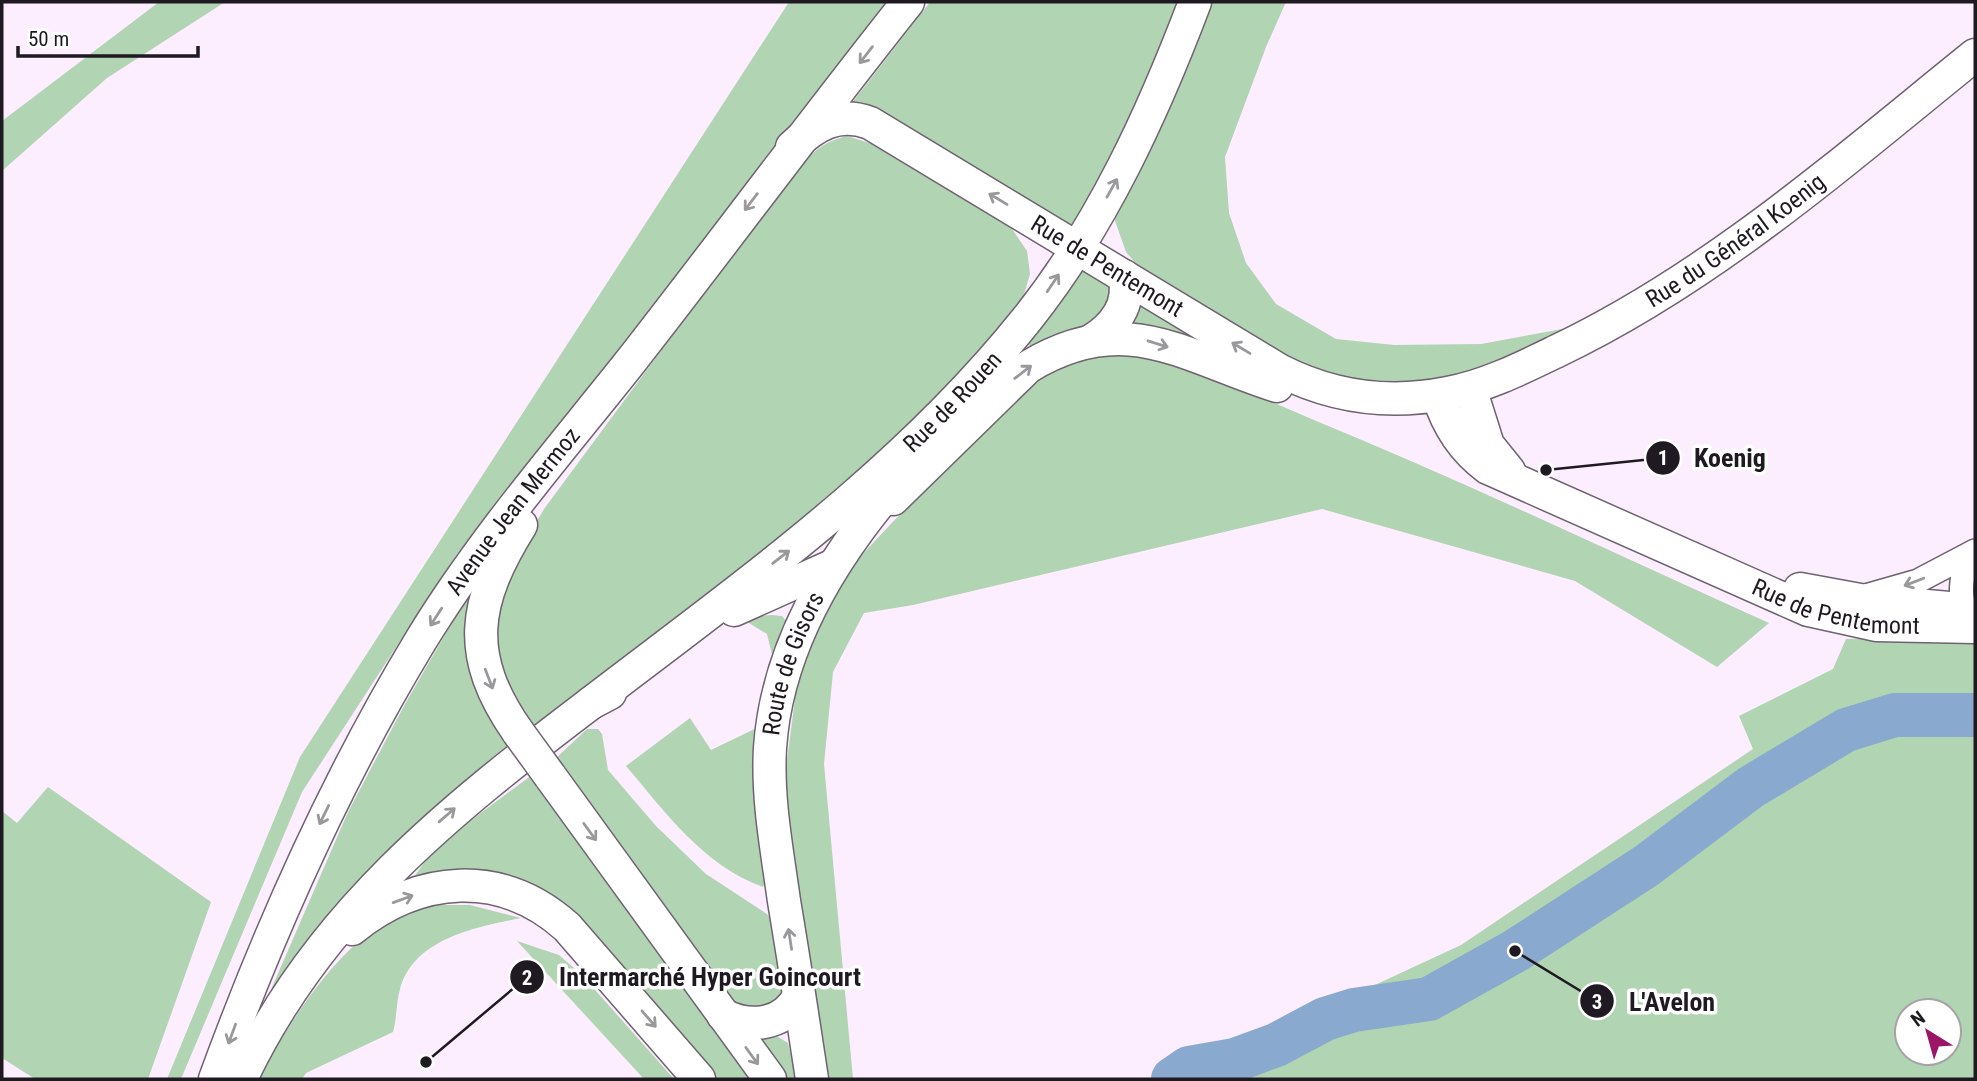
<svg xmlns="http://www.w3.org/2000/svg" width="1977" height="1081" font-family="'Roboto Condensed',sans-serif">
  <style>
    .green { fill: #b1d4b3; fill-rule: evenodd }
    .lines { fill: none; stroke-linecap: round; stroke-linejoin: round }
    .river { stroke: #8aa9cf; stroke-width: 44 }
    .street-casing { stroke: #6f6271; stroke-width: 26 }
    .secondary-casing { stroke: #6f6271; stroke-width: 35 }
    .street { stroke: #fff; stroke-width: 23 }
    .secondary { stroke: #fff; stroke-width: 32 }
    .secondary-bridge-casing { stroke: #6f6271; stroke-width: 35; stroke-linecap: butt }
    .secondary-bridge { stroke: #fff; stroke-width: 32 }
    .oneway { stroke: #9a989b }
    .labels { text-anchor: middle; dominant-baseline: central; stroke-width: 7; stroke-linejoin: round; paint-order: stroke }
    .street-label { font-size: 24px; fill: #1f1a21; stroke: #fff }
    .leader { fill: none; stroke: #1f1a21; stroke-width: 2.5 }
    .callout-dot { fill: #1f1a21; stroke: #fff; stroke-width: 2.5 }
    .mark-label { font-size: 21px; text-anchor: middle; font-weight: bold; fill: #fff }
    .callout-label { font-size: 26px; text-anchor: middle; font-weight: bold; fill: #1f1a21; stroke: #fff; stroke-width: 7; stroke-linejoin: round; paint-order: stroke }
  </style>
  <rect width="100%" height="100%" fill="#fcedff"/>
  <!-- green -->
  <path class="green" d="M159 2H225L107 78 2 171V121Z
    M789 2H892L456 555 302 792 181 1079H167L300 757Z
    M930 2H1178L1132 114 1072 228 852 103Z
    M1206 2H1286L1266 47 1225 157 1229 213 1246 263 1276 304 1336 339 1394 345 1481 344 1584 325C1491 369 1384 411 1285 358 1235 331 1188 298 1140 268L1126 252 1114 218Z
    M847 136 879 146 992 209 1012 229 1027 251 1030 274 1021 305 899 446 537 734 505 685 492 637 503 579 544 509 782 187C802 163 816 143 847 136Z
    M1086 261 1103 276 1113 290 1102 322 1031 349 1027 339Z
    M1144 296 1224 352 1128 324Z
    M1103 352C1180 355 1243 391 1314 420 1467 483 1618 555 1769 623L1717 667 1575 581 1322 509 913 605 864 613 833 672 824 764 853 1079H825L784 784 799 668 840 578 954 457 1021 387 1052 369Z
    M480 574C475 589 466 606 465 621 462 670 489 707 512 747L279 994 270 992 348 812 405 704Z
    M772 615 782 616 787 622 774 663 767 634 747 622 759 616Z
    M1975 636V1079H1158L1166 1064 1265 1036 1461 945 1753 749 1739 716 1833 669 1846 639ZM1907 1011H1949V1053H1907Z
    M690 718 711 750 763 725 769 875 763 887C703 865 666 813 626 766Z
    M587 729H598L602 734 608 770 656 826 706 874 767 914 775 925 786 978 782 995 770 1009 737 1011 554 760Z
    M532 775 755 1079H712L597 944 463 876 414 877 435 847Z
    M48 787 211 902 148 1079H35L2 1058V811L17 823Z
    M431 905H470L521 918C477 927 414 938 400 989 396 1003 397 1018 393 1032L306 1073 302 1079H257C290 1024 335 946 395 917 406 911 419 909 431 905Z
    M517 941 559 955 581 974 674 1079H644Z
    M775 1035 788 1043 797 1079H783L755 1039Z"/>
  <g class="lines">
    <!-- river -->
    <path class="river" d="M1173 1079 1189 1068 1235 1060 1276 1045 1325 1019 1354 1010 1429 999 1515 951 1646 866 1751 787 1846 730 1895 715H1975"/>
    <defs>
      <path id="street" d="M1975 552C1959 572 1955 604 1975 622
        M1869 595 1918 581 1975 551"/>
      <g id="secondary">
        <path id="s1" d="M792 147C815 125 838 111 870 123L1279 370C1332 397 1389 405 1448 393 1486 386 1522 368 1557 351 1712 277 1842 162 1975 55"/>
        <path d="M1091 341C1114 327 1132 304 1124 276"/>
        <path d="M1470 388 1488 445 1509 471"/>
        <path id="s2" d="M1438 395C1447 425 1462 449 1488 468L1808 610 1876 625 1975 627"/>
        <path d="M893 499 1028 367C1125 308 1183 356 1277 386"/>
        <path d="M1800 589 1860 600 1949 608"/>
        <path d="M734 610 832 566"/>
        <path id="s3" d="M591 703C745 585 905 472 1027 319 1102 225 1153 113 1195 2"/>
        <path d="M518 732C464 655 473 602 521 525"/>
        <path d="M550 776 770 1079"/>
        <path d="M352 929C419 875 501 868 567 927L699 1079"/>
        <path d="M723 1015C751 1029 784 1025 799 996"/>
        <path id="s4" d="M215 1079C271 926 336 780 421 640 482 540 558 453 631 361 724 242 814 120 908 2"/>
        <path d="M241 1079C318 915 450 810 591 703L610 693"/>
        <path id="s5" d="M812 1079C803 1020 794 960 784 901 777 850 767 799 770 748 777 644 835 552 902 476"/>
      </g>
    </defs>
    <!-- street casing -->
    <use href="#street" class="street-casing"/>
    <!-- secondary casing -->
    <use href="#secondary" class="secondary-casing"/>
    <!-- street -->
    <use href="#street" class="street"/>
    <!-- secondary -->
    <use href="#secondary" class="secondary"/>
    <defs>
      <path id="secondary-bridge" d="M518 732 550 776"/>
    </defs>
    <!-- secondary-bridge casing -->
    <use href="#secondary-bridge" class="secondary-bridge-casing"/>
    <!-- secondary-bridge -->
    <use href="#secondary-bridge" class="secondary-bridge"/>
  </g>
  <!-- one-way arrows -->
  <defs><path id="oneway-shaft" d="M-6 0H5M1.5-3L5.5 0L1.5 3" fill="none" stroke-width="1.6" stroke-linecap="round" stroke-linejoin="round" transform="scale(1.75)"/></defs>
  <g class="oneway">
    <use href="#oneway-shaft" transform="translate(866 55) rotate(128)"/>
    <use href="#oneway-shaft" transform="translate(1112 188) rotate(-61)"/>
    <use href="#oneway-shaft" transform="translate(998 199) rotate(-149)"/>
    <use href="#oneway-shaft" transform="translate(751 202) rotate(127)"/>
    <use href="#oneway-shaft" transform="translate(1053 283) rotate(-56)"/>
    <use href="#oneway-shaft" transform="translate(1158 344) rotate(17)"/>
    <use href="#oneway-shaft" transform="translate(1241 348) rotate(-149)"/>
    <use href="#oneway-shaft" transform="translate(1023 372) rotate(-38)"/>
    <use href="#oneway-shaft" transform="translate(781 557) rotate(-38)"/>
    <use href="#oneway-shaft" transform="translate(1914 582) rotate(159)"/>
    <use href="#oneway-shaft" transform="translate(436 617) rotate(123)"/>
    <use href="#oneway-shaft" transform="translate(489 679) rotate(69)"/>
    <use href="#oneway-shaft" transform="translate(324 815) rotate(116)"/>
    <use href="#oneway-shaft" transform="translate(447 815) rotate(-41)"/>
    <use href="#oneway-shaft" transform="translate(590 832) rotate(54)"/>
    <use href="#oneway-shaft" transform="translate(403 899) rotate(-20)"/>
    <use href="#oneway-shaft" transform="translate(790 939) rotate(-99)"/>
    <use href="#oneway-shaft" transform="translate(649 1019) rotate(49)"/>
    <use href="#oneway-shaft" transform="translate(232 1034) rotate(110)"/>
    <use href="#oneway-shaft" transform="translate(752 1056) rotate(54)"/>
  </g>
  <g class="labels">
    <!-- street labels -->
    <g class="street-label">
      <text stroke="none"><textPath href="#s1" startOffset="1066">Rue du Général Koenig</textPath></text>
      <text stroke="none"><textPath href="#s1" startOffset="364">Rue de Pentemont</textPath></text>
      <text stroke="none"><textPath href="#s3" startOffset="471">Rue de Rouen</textPath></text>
      <text stroke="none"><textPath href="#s4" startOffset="644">Avenue Jean Mermoz</textPath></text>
      <text stroke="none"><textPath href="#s2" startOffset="467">Rue de Pentemont</textPath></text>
      <text stroke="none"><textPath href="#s5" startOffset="422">Route de Gisors</textPath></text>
    </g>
  </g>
  <!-- callouts -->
  <path class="leader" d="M1546 470L1663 458M426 1062L527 977M1515 951L1597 1001"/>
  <g class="callout-dot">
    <circle cx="1546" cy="470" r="7"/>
    <circle cx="426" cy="1062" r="7"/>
    <circle cx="1515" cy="951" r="7"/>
    <circle cx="1663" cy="458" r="18"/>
    <circle cx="527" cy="977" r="18"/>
    <circle cx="1597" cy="1001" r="18"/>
  </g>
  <g class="mark-label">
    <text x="1663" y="465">1</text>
    <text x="527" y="985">2</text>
    <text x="1597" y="1009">3</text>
  </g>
  <g class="callout-label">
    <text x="1730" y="467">Koenig</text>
    <text x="710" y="986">Intermarché Hyper Goincourt</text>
    <text x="1672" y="1011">L'Avelon</text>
  </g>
  <!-- border -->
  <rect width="1977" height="1081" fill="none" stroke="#1f1a21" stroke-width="7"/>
  <!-- north arrow -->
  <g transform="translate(1928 1032) rotate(323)"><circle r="33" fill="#ffffff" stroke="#a5a3a6" stroke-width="2"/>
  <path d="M0-5L12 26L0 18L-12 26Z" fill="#9c1667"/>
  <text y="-10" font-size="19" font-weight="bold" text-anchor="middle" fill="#1f1a21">N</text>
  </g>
  <!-- scale -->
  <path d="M18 46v10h180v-10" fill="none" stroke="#1f1a21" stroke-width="3.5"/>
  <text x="28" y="46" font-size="21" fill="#1f1a21" stroke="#ffffff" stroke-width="5" paint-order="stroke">50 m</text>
</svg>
